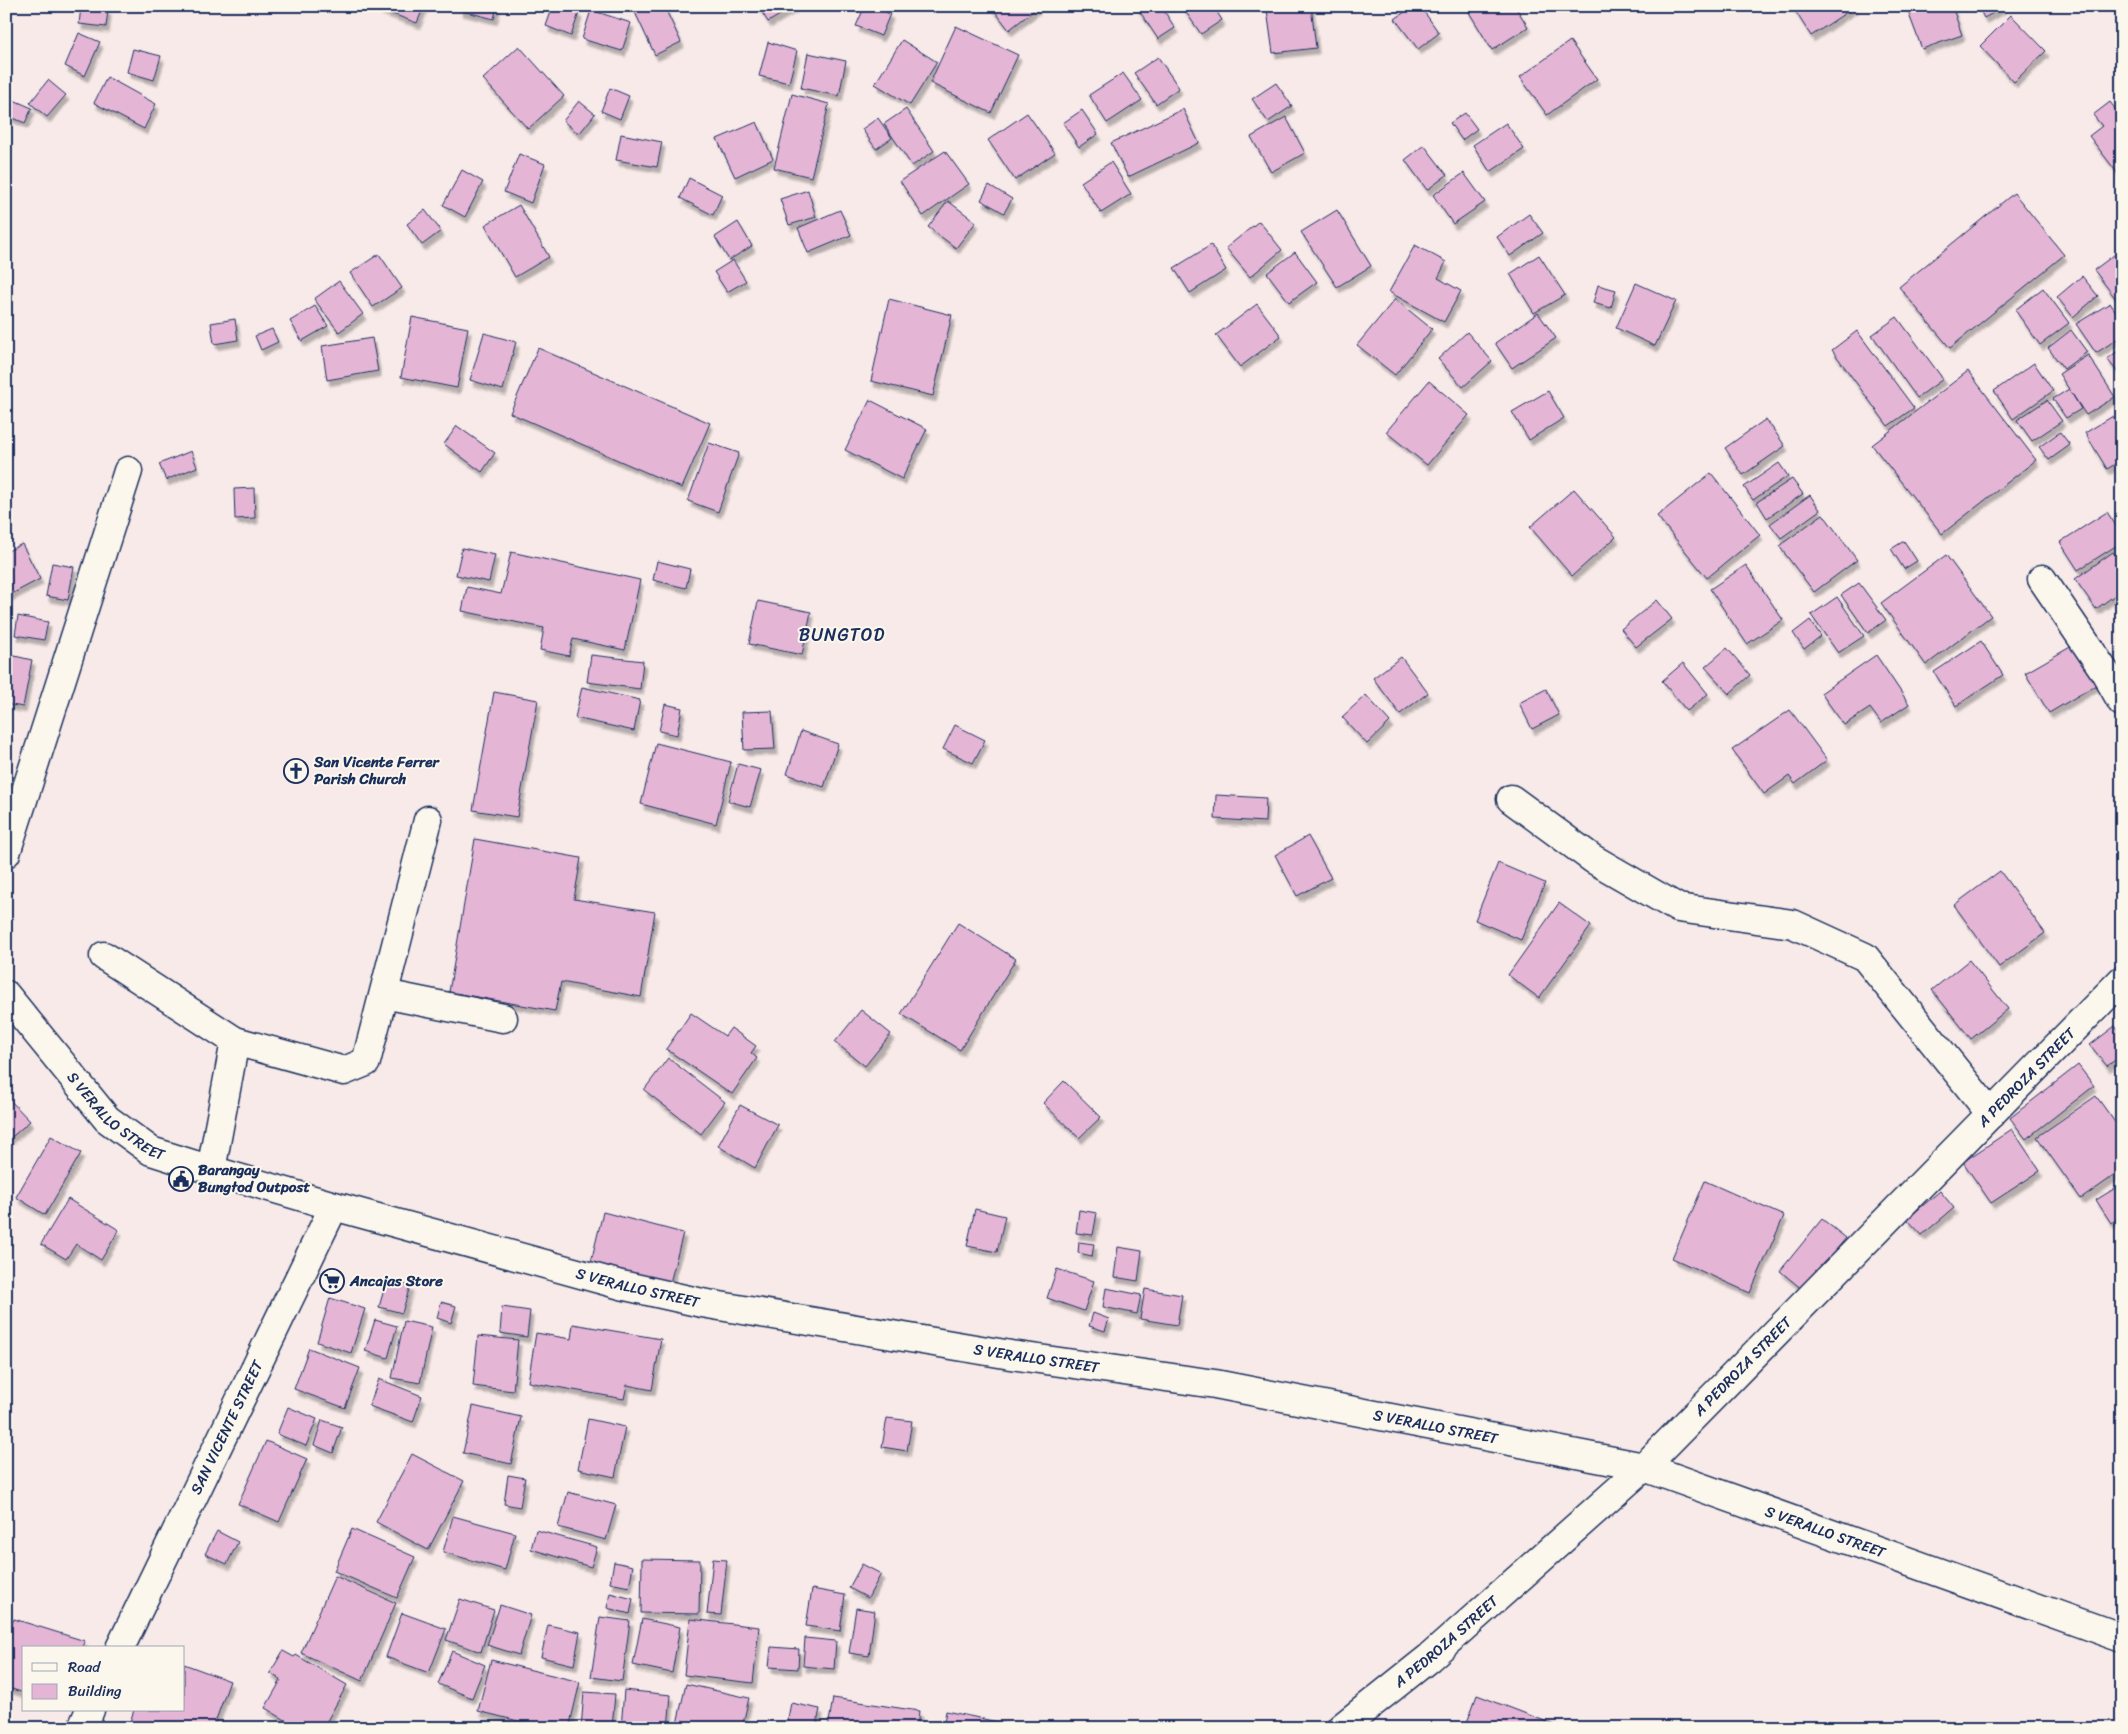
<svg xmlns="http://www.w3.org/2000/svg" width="2128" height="1734" font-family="Sriracha,sans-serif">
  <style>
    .building { fill: #e5b5d6; stroke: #1b2f5e; filter: url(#shadow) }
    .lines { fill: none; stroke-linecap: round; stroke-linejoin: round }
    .minor-casing { stroke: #1b2f5e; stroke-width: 31 }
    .minor { stroke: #fbf7ec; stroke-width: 28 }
    .labels { text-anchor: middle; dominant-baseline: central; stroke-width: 4; stroke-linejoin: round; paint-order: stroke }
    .poi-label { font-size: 15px; font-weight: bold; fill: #1b2f5e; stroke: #fbf7ec; text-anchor: start }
    .street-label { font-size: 15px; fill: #1b2f5e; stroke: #fbf7ec }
    .quarter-label { font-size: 18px; letter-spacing: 1px; fill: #1b2f5e; stroke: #fbf7ec }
  </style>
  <defs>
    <filter id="shadow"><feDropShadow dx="3" dy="5.5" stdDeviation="1" flood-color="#0004"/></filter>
  </defs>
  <rect width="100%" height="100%" fill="#f7eae8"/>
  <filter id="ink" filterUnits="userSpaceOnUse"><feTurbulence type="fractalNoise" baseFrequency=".02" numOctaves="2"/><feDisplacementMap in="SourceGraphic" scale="10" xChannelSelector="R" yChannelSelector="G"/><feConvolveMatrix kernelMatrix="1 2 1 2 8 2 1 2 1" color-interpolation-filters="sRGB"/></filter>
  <g filter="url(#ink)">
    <!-- building -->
    <path class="building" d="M381 6H424L417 23 379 9Z
      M460 6H497L494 19 459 10Z
      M553 6H563L579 13 571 36 546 26Z
      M637 6H664L681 42 655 55 633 8Z
      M758 6H795L768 22Z
      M865 6H872L890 14 881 36 856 26Z
      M991 6H1036L1037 8 1009 30Z
      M1136 6H1161L1175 28 1158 39Z
      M1185 6H1213L1222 20 1201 34 1183 8Z
      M1292 6H1311L1316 48 1273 53 1267 10Z
      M1413 6H1420L1439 33 1418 49 1395 19Z
      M1471 6H1515L1528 27 1492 50 1467 9Z
      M1792 6H1856L1811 36Z
      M1915 6H1952L1962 35 1922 49 1907 9Z
      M1978 6H2001L2002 8 1984 18Z
      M81 7 108 10 106 27 79 24Z
      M591 10 631 23 622 51 582 39Z
      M2011 15 2046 51 2014 82 1980 46Z
      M956 26 1018 55 991 113 930 83Z
      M79 33 100 42 85 76 65 66Z
      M902 40 937 62 910 105 875 84Z
      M1570 41 1597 79 1547 115 1520 77Z
      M768 42 797 51 789 83 759 76Z
      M519 46 564 96 528 129 483 79Z
      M133 49 161 56 154 80 127 72Z
      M808 53 846 61 839 96 801 88Z
      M1158 57 1179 88 1156 104 1134 73Z
      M1123 73 1142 100 1107 123 1089 95Z
      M107 77 156 104 144 129 94 103Z
      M48 80 66 95 47 117 30 103Z
      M1276 83 1292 106 1268 122 1252 99Z
      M610 88 629 96 620 119 601 111Z
      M792 94 829 104 811 177 774 168Z
      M9 98 32 108 25 123 6 115V105Z
      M579 101 595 114 579 134 563 121Z
      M2110 102 2120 115 2122 114V179L2089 136 2102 126 2093 115Z
      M906 109 934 151 912 166 884 124Z
      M1183 109 1199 143 1128 177 1111 143Z
      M1082 110 1098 134 1079 147 1063 123Z
      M1027 113 1055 153 1015 180 988 140Z
      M1465 113 1477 129 1462 140 1450 123Z
      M1286 117 1305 153 1271 172 1251 137Z
      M878 118 892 138 876 149 862 129Z
      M757 122 773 159 735 177 717 139Z
      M1506 123 1524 149 1490 172 1473 145Z
      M621 134 662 142 657 167 616 160Z
      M1424 145 1447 175 1427 190 1405 160Z
      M945 151 969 184 923 216 900 181Z
      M519 154 545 164 531 203 504 192Z
      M1111 162 1131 194 1101 213 1081 182Z
      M462 170 483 182 465 217 443 205Z
      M1464 173 1485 202 1453 224 1433 195Z
      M689 178 722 195 713 215 680 198Z
      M989 185 1012 199 1004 213 981 200Z
      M808 190 816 217 789 225 780 199Z
      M2014 193 2064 255 1950 348 1899 287Z
      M948 201 976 222 956 248 928 227Z
      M519 205 549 257 515 277 485 225Z
      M425 210 441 231 422 245 407 224Z
      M840 210 851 235 808 253 798 228Z
      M1337 210 1371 266 1337 287 1301 232Z
      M1529 214 1543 233 1510 256 1497 237Z
      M1259 221 1282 250 1250 277 1226 248Z
      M738 222 752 246 729 260 715 237Z
      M1211 245 1226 270 1190 293 1174 268Z
      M1415 245 1446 262 1438 278 1461 291 1444 322 1389 292Z
      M2122 249V307L2094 270Z
      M1295 252 1317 282 1289 302 1267 273Z
      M379 254 402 288 373 307 350 273Z
      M1539 255 1565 295 1534 313 1510 274Z
      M733 260 746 281 727 292 714 272Z
      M2082 276 2098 296 2073 317 2057 297Z
      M339 281 363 314 339 332 314 299Z
      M1636 283 1676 301 1655 346 1616 328Z
      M1598 285 1616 290 1611 308 1593 303Z
      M2043 288 2069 323 2040 345 2015 310Z
      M889 299 952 315 933 396 871 381Z
      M1395 299 1432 329 1395 375 1357 345Z
      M2110 303 2122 321V336L2096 353 2076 324Z
      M1257 304 1281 336 1240 367 1216 335Z
      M315 306 328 326 302 341 290 321Z
      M1538 313 1556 338 1512 368 1495 343Z
      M412 317 468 328 457 388 401 377Z
      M1897 317 1943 379 1917 398 1872 335Z
      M235 319 238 340 214 344 211 323Z
      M272 329 278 342 261 350 255 336Z
      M2071 330 2087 352 2064 369 2048 348Z
      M1857 331 1914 408 1888 426 1832 350Z
      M1467 332 1492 361 1463 387 1438 359Z
      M484 333 516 342 503 390 470 380Z
      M372 338 378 371 327 380 322 346Z
      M538 348 710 423 682 488 510 413Z
      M2122 348V373L2120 375 2107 359Z
      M2088 355 2115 397 2086 415 2059 374Z
      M2034 363 2053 391 2013 419 1994 391Z
      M1968 371 2036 460 1942 534 1872 445Z
      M1429 381 1469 415 1427 465 1386 432Z
      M2069 389 2081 409 2066 418 2053 399Z
      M1548 391 1564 418 1529 440 1512 412Z
      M870 400 927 429 902 479 845 450Z
      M2047 400 2062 421 2032 441 2017 420Z
      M2113 416 2122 432V460L2107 469 2085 433Z
      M1766 419 1785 446 1743 475 1725 448Z
      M457 426 495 453 482 472 444 444Z
      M2060 432 2070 445 2049 460 2039 447Z
      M709 443 739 453 718 512 688 501Z
      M191 451 197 467 166 480 159 464Z
      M1779 463 1788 476 1753 500 1744 487Z
      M1711 473 1760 535 1707 578 1657 516Z
      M1792 479 1803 494 1767 518 1757 502Z
      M254 488 255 518 235 519 234 489Z
      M1574 489 1616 537 1572 576 1530 527Z
      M1810 495 1820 510 1781 538 1770 524Z
      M2107 512 2122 535V542L2078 570 2060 542Z
      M1823 514 1857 560 1814 592 1779 546Z
      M1904 541 1917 561 1904 569 1891 549Z
      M22 544 40 579 6 597V552Z
      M462 548 495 555 489 582 456 575Z
      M511 552 640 580 625 650 573 639 569 656 540 650 544 628 462 611 467 587 501 594Z
      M2113 552 2122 565V590L2096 609 2075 579Z
      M1946 555 1991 616 1926 665 1881 603Z
      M657 561 690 569 686 588 653 580Z
      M52 563 74 567 68 600 46 596Z
      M1746 565 1783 620 1747 644 1710 589Z
      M1859 583 1886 620 1868 633 1841 595Z
      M1837 597 1864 636 1838 653 1811 615Z
      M1657 600 1672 619 1636 647 1621 629Z
      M758 601 811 612 802 655 749 644Z
      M18 616 48 622 44 640 15 635Z
      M1810 620 1821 636 1804 649 1793 633Z
      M1981 641 2003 675 1956 706 1934 672Z
      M2072 646 2096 685 2049 713 2025 673Z
      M1727 648 1750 675 1729 694 1705 667Z
      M6 654 32 660 23 707 6 704Z
      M591 655 643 661 640 689 587 682Z
      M1876 655 1909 704 1881 723 1870 708 1844 725 1821 693Z
      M1401 657 1428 693 1400 714 1373 678Z
      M1683 663 1708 694 1687 711 1662 681Z
      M582 687 640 700 634 731 575 718Z
      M1546 689 1559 715 1532 729 1519 703Z
      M494 692 538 700 517 817 473 810Z
      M1366 695 1390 722 1367 744 1342 717Z
      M665 704 682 708 677 735 659 731Z
      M1790 710 1827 760 1795 784 1789 776 1764 794 1732 750Z
      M772 711 775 749 744 750 742 712Z
      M955 725 985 740 973 763 943 749Z
      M801 731 838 744 824 787 787 774Z
      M656 743 731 762 716 824 641 804Z
      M738 764 761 770 750 807 728 801Z
      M1216 795 1266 798 1265 822 1215 819Z
      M1308 836 1331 878 1297 896 1275 855Z
      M475 839 581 858 574 899 655 912 641 997 561 982 555 1011 449 992Z
      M1498 863 1545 883 1521 940 1475 920Z
      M2000 871 2045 933 1999 967 1954 905Z
      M1559 903 1591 926 1539 998 1508 975Z
      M958 923 1016 959 960 1050 901 1014Z
      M1969 960 2008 1009 1971 1039 1932 990Z
      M861 1010 891 1034 865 1066 835 1042Z
      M691 1013 725 1036 731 1028 756 1046 751 1053 757 1058 732 1094 666 1049Z
      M2115 1026 2122 1035V1055L2107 1066 2090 1045Z
      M668 1058 725 1102 701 1134 644 1090Z
      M2078 1065 2094 1086 2026 1139 2010 1118Z
      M1064 1081 1101 1117 1079 1138 1043 1103Z
      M6 1096 30 1121 6 1142Z
      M2096 1096 2122 1132V1170L2081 1199 2037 1137Z
      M740 1105 778 1125 755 1168 718 1146Z
      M2012 1129 2040 1171 1991 1203 1963 1162Z
      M51 1136 81 1153 45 1215 16 1197Z
      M1705 1181 1784 1216 1750 1293 1672 1258Z
      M2122 1184V1216L2111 1223 2096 1200Z
      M1940 1191 1954 1208 1922 1235 1907 1219Z
      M68 1199 119 1230 101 1260 76 1244 66 1259 41 1244Z
      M975 1209 1005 1216 997 1252 967 1246Z
      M1079 1210 1097 1213 1093 1235 1076 1233Z
      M603 1212 683 1233 670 1283 591 1262Z
      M1822 1219 1846 1238 1803 1290 1780 1271Z
      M1079 1242 1094 1244 1092 1256 1078 1253Z
      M1118 1247 1142 1251 1138 1281 1114 1277Z
      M1057 1269 1094 1281 1084 1311 1047 1298Z
      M387 1279 410 1286 402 1313 379 1307Z
      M1106 1288 1141 1295 1137 1314 1103 1307Z
      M1145 1289 1182 1295 1177 1325 1140 1319Z
      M330 1298 365 1309 351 1353 317 1342Z
      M441 1302 456 1306 451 1323 437 1318Z
      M502 1307 530 1311 527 1337 500 1333Z
      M1093 1313 1109 1319 1105 1331 1089 1326Z
      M375 1320 397 1326 388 1358 365 1351Z
      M404 1321 432 1327 420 1383 392 1378Z
      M573 1324 661 1339 652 1390 627 1385 624 1399 528 1382 536 1333 571 1339Z
      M478 1336 518 1340 513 1391 473 1386Z
      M309 1348 360 1368 345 1408 294 1389Z
      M379 1379 422 1396 413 1422 369 1406Z
      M473 1406 521 1417 511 1464 463 1453Z
      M288 1407 317 1419 306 1446 277 1434Z
      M887 1418 912 1421 907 1451 882 1447Z
      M588 1419 625 1427 615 1477 578 1469Z
      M322 1420 342 1427 333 1453 314 1445Z
      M266 1441 307 1459 279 1522 238 1504Z
      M412 1454 464 1481 428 1550 376 1522Z
      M508 1475 525 1478 520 1507 504 1504Z
      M568 1492 616 1505 606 1540 558 1527Z
      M453 1516 515 1533 505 1570 443 1552Z
      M352 1529 415 1557 397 1598 334 1571Z
      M536 1530 597 1547 591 1567 531 1549Z
      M217 1531 238 1542 227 1564 205 1554Z
      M642 1559 700 1560 699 1614 641 1613Z
      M713 1559 727 1560 721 1615 707 1614Z
      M614 1562 633 1566 629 1587 610 1583Z
      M862 1564 881 1574 868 1598 849 1588Z
      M335 1576 396 1603 362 1681 301 1653Z
      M812 1589 845 1595 840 1631 806 1626Z
      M610 1593 633 1599 630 1614 607 1608Z
      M460 1599 494 1610 481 1652 446 1640Z
      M500 1605 531 1615 519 1655 487 1645Z
      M856 1608 875 1611 869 1656 849 1653Z
      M402 1613 446 1629 429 1673 386 1657Z
      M600 1617 630 1621 622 1681 591 1677Z
      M14 1619 85 1641 83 1648H24V1693L6 1687V1642Z
      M642 1619 680 1627 672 1673 633 1665Z
      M690 1619 759 1627 753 1683 684 1675Z
      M548 1625 580 1632 574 1665 541 1657Z
      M805 1638 836 1641 834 1669 803 1666Z
      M771 1647 799 1649 798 1669 769 1667Z
      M283 1651 294 1657 296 1655 347 1685 323 1728H299L265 1708 281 1680 270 1673Z
      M452 1651 485 1665 472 1698 438 1684Z
      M491 1660 580 1682 569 1728H546L478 1711Z
      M184 1664 230 1681 213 1728H128L134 1710H184Z
      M686 1684 749 1698 742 1728H676Z
      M624 1690 671 1695 668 1728H621Z
      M584 1692 615 1694 612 1728H581Z
      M1477 1695 1563 1728H1465Z
      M833 1698 919 1711 917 1728H828Z
      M791 1703 820 1709 816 1728H786Z
      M946 1711 1007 1724V1728H943Z"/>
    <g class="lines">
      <defs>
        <g id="minor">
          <path d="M2042 579 2105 672 2122 702"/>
          <path d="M1511 799 1593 859 1678 908 1793 924 1865 957 1991 1114"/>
          <path d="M6 853 128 471"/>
          <path d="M104 956 235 1041 344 1071 366 1062 428 820"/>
          <path d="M384 994 503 1018"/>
          <path id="s1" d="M6 995 107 1119 151 1151 211 1170 334 1206 621 1285 702 1303 1011 1355 1215 1384 1644 1467 2122 1638"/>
          <path d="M211 1170 235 1041"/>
          <path id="s2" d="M120 1648 334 1206"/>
          <path d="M82 1728 90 1710"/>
          <path id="s3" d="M1341 1728 1429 1658 1644 1467 2122 980"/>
        </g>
      </defs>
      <!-- minor casing -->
      <use href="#minor" class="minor-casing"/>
      <!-- minor -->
      <use href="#minor" class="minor"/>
    </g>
  </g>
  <!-- icons -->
  <defs>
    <symbol id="church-ring" viewBox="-11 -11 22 22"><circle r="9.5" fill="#fbf7ec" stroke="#1b2f5e" stroke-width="1.5"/><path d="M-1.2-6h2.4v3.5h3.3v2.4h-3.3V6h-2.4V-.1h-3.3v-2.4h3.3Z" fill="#1b2f5e"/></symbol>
    <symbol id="civic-ring" viewBox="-11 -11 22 22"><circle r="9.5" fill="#fbf7ec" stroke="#1b2f5e" stroke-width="1.5"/><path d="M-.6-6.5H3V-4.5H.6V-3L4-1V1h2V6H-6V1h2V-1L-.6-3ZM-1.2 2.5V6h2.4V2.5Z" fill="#1b2f5e"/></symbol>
    <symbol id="supermarket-ring" viewBox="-11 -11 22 22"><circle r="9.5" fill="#fbf7ec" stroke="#1b2f5e" stroke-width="1.5"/><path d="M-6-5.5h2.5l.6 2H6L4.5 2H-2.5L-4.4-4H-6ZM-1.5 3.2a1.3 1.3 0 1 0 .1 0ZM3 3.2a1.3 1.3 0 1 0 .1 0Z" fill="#1b2f5e"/></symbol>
  </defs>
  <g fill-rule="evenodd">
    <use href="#church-ring" x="282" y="757" width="28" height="28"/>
    <use href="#civic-ring" x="167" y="1165" width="28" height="28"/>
    <use href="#supermarket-ring" x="318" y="1267" width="28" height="28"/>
  </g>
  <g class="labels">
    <!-- poi labels -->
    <g class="poi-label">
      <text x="314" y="762">San Vicente Ferrer<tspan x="314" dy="17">Parish Church</tspan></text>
      <text x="198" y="1170">Barangay<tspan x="198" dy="17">Bungtod Outpost</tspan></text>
      <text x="350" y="1281">Ancajas Store</text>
    </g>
    <!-- street labels -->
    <g class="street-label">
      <text stroke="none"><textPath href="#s3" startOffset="946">A PEDROZA STREET</textPath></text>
      <text stroke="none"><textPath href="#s1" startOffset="165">S VERALLO STREET</textPath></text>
      <text stroke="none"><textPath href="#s1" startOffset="720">S VERALLO STREET</textPath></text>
      <text stroke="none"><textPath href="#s1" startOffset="1125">S VERALLO STREET</textPath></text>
      <text stroke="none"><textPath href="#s3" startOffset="541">A PEDROZA STREET</textPath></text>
      <text stroke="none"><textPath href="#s2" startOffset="245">SAN VICENTE STREET</textPath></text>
      <text stroke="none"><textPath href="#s1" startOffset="1530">S VERALLO STREET</textPath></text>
      <text stroke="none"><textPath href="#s1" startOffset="1935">S VERALLO STREET</textPath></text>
      <text stroke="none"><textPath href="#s3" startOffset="136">A PEDROZA STREET</textPath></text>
    </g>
    <!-- quarter labels -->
    <g class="quarter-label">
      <text x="842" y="635">BUNGTOD</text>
    </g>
  </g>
  <!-- margin -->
  <rect width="2128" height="1734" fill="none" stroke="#fbf7ec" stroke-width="25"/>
  <rect x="12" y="12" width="2103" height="1709" fill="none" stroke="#1b2f5e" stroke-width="2" filter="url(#ink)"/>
  <!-- legend -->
  <rect x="22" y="1646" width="162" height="65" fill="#fbf7ec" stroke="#a1a7b3"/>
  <rect x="32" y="1663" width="25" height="8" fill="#fbf7ec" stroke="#a1a7b3"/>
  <text x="68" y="1672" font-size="15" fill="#1b2f5e">Road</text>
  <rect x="32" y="1684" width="25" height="15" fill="#e5b5d6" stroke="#a1a7b3"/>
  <text x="68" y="1696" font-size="15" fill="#1b2f5e">Building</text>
</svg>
